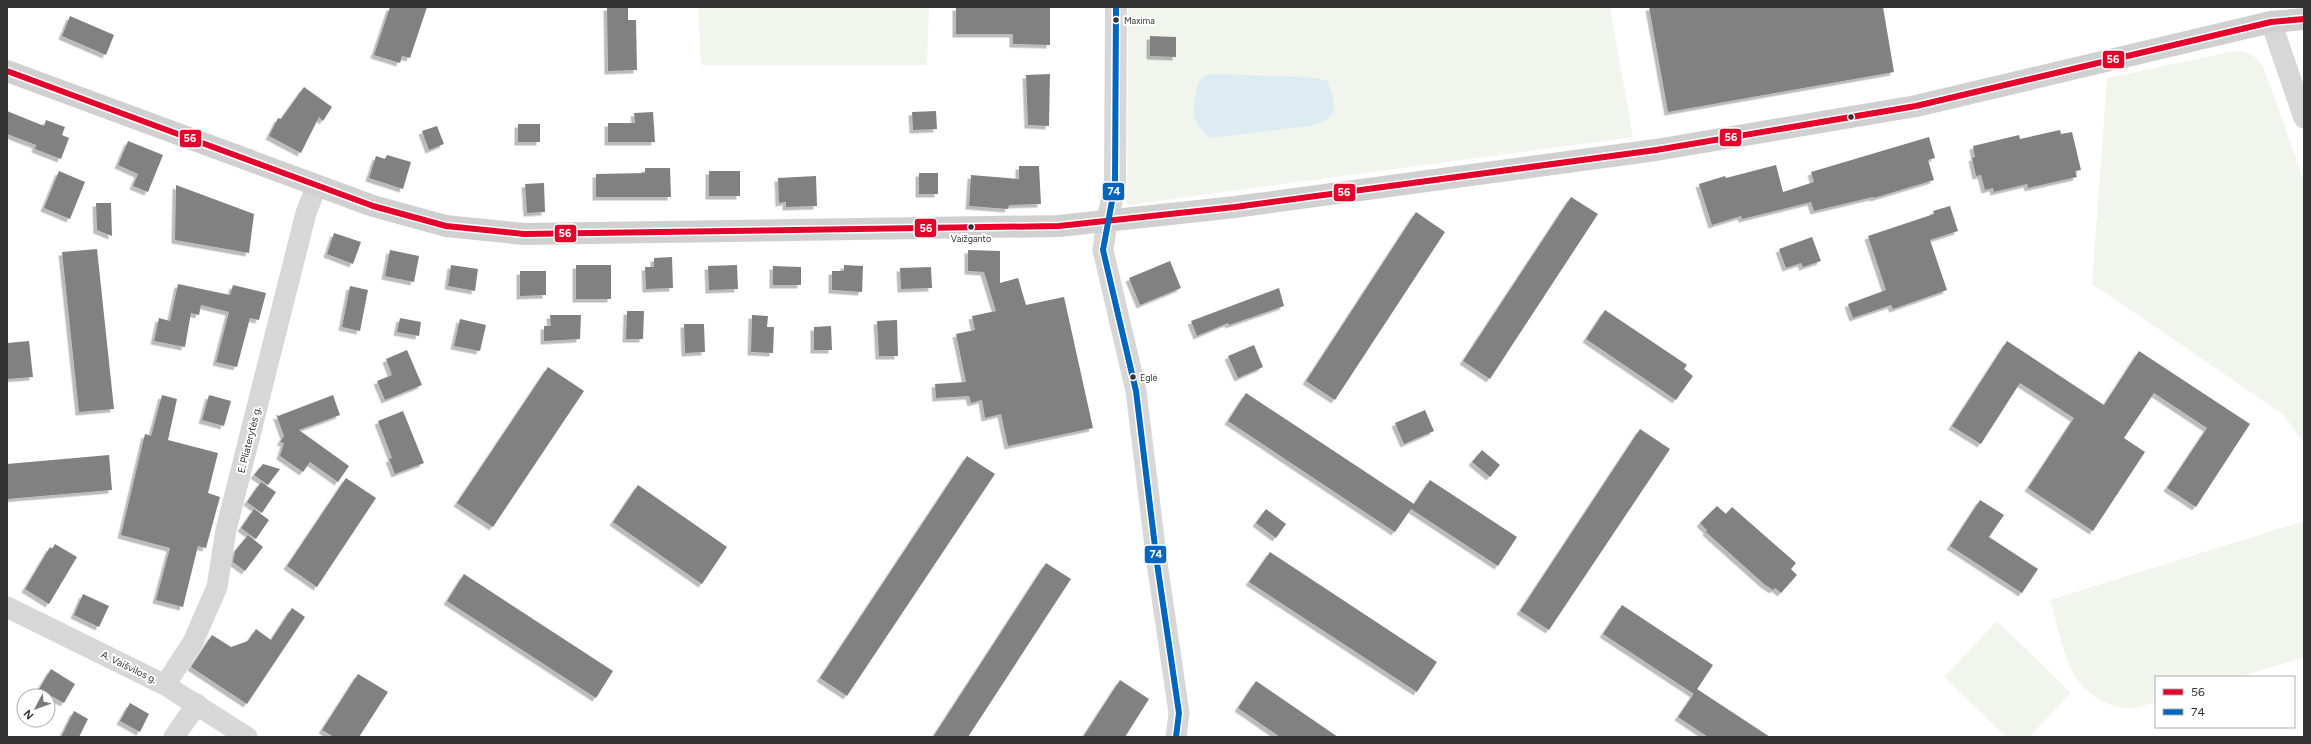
<svg xmlns="http://www.w3.org/2000/svg" width="2311" height="744" font-family="Figtree,sans-serif">
  <style>
    .green { fill: #f1f5ed }
    .water { fill: #ddebf3 }
    .building { fill: #818181; filter: url(#shadow) }
    .lines { fill: none; stroke-linecap: round; stroke-linejoin: round }
    .minor { stroke: #d7d7d7; stroke-width: 21 }
    .tertiary { stroke: #d7d7d7; stroke-width: 22 }
    .secondary { stroke: #d0d0d0; stroke-width: 22 }
    .bus-1-casing { stroke: #fff; stroke-width: 9 }
    .bus-2-casing { stroke: #fff; stroke-width: 9 }
    .bus-1 { stroke: #e4002b; stroke-width: 6 }
    .bus-2 { stroke: #0065bd; stroke-width: 6 }
    .bus-dot { fill: #333; stroke: #fff; stroke-width: 1.5 }
    .labels { text-anchor: middle; dominant-baseline: central; stroke-width: 4; stroke-linejoin: round; paint-order: stroke }
    .bus-label { font-size: 9px; fill: #333; stroke: #fff; text-anchor: start }
    .street-label { font-size: 10px; fill: #333; stroke: #fff }
    .line-badge { stroke: #fff; stroke-width: 1.5 }
    .badge-label { font-size: 11px; text-anchor: middle; font-weight: bold; fill: #fff }
  </style>
  <defs>
    <filter id="shadow"><feDropShadow dx="-3.5" dy="3.5" stdDeviation="0" flood-color="#0004"/></filter>
  </defs>
  <rect width="100%" height="100%" fill="#fff"/>
  <!-- green -->
  <path class="green" d="M698 7H929L927 65H701Z
    M1128 7H1610L1633 137 1127 205Z
    M2235 51C2248 52 2255 55 2263 66L2304 181V443L2283 414 2092 284 2107 78Z
    M2304 521V657L2239 677H2156V702C2148 704 2140 707 2132 708 2108 709 2083 692 2072 671 2063 652 2056 621 2050 600Z
    M1997 621 2071 693 2029 737H2006L1944 677Z"/>
  <!-- water -->
  <path class="water" d="M1213 74 1307 77 1327 80 1333 97 1334 111 1325 121 1310 126 1210 138C1204 132 1198 127 1195 119 1192 112 1196 84 1201 79 1205 75 1208 75 1213 74Z"/>
  <!-- building -->
  <path class="building" d="M390 7H427L410 58 402 56 400 63 374 55Z
    M607 7H628V20H636L637 70 608 71Z
    M956 7H1050V45L1013 44V34H956Z
    M1649 7H1883L1894 72 1668 112Z
    M70 16 114 35 106 55 62 36Z
    M1150 36 1176 37V57L1150 56Z
    M1050 74 1049 126 1028 125 1026 75Z
    M304 87 332 107 323 121 319 117 301 153 269 136 278 118 281 119Z
    M7 111 44 126 46 120 65 127 62 135 69 138 61 159 35 149 36 145 7 134Z
    M936 111 937 129 913 130 912 112Z
    M653 112 655 142H608V123H635L634 113Z
    M518 124H540V142H518Z
    M437 126 444 144 429 150 422 131Z
    M2060 130 2061 134 2072 132 2081 170 2075 171 2077 177 2028 188 2027 184 1994 192 1993 188 1985 190 1981 175 1976 176 1972 158 1975 157 1973 146 2019 135 2020 139Z
    M1929 137 1935 158 1928 160 1934 180 1874 198 1873 197 1814 211 1811 202 1742 219 1741 216 1712 225 1699 184 1725 176 1726 178 1776 165 1783 192 1814 182 1811 172Z
    M128 141 163 155 148 192 133 186 138 174 118 165Z
    M387 155 411 162 403 189 369 178 376 156 385 159Z
    M1019 166H1039L1041 204 1009 205 1008 209 969 206 971 175 1019 179Z
    M645 168H670L671 197H596V174L645 173Z
    M59 171 85 182 70 219 44 208Z
    M709 171H740V196H709Z
    M919 173H938V194H919Z
    M816 176 817 206 786 207V202L779 203 778 178Z
    M544 183 545 212 527 213 525 184Z
    M176 185 254 214 249 253 175 240Z
    M1571 197 1598 214 1490 379 1463 361Z
    M96 203H111L112 236 97 230Z
    M1950 206 1958 231 1930 240 1947 290 1893 309 1891 305 1853 318 1848 304 1886 290 1868 236 1934 214 1933 211Z
    M1416 212 1445 232 1335 400 1306 381Z
    M334 233 361 242 353 264 327 254Z
    M1812 237 1821 261 1803 267 1801 263 1786 268 1779 249Z
    M97 249 114 409 79 412 62 252Z
    M390 250 419 256 414 282 385 276Z
    M968 250 1000 251V283L1018 278 1026 305 1064 297 1093 428 1008 446 1001 414 985 418 982 400 971 403 969 396 936 398 935 384 966 382 956 334 975 330 972 316 996 311 984 272 968 271Z
    M672 257 673 288 646 289 645 267H654V258Z
    M1170 261 1181 288 1140 305 1129 278Z
    M451 265 478 269 475 291 448 286Z
    M576 265H611V299H576Z
    M737 265 738 289 709 290 708 266Z
    M844 265 863 266 862 292 832 290V271H844Z
    M773 266 801 267V285H773Z
    M931 267 932 288 901 289 900 268Z
    M520 271H546V295L520 296Z
    M178 284 230 295 233 285 266 293 259 320 250 318 237 367 216 362 229 312 201 305 199 315 191 313 185 347 154 341 159 318 170 321Z
    M350 286 368 290 360 331 342 327Z
    M1279 288 1284 306 1229 325 1228 323 1197 336 1191 321Z
    M1605 310 1687 365 1684 369 1693 376 1676 400 1586 339Z
    M627 311H644L643 339H626Z
    M550 315H581L580 339 544 341V326H551Z
    M752 315 768 316 767 327H774L773 353 751 352Z
    M400 318 421 322 419 336 397 332Z
    M460 319 486 325 480 351 454 346Z
    M897 320 898 356H879L877 321Z
    M684 324H704L705 352 685 353Z
    M831 326 832 350H814V327Z
    M29 341 33 377 7 379V343Z
    M2007 341 2104 405 2139 351 2250 424 2196 507 2167 488 2207 428 2154 393 2124 438 2145 452 2093 531 2028 488 2074 418 2020 383 1981 444 1952 426Z
    M1254 345 1263 367 1238 378 1228 356Z
    M407 350 422 385 385 400 377 381 392 375 386 359Z
    M548 367 584 391 493 527 457 503Z
    M1246 393 1414 504 1430 480 1517 537 1498 566 1411 509 1395 532 1228 421Z
    M162 395 177 399 168 440 218 453 208 493 220 497 206 548 198 546 183 607 156 600 170 548 121 535 145 434 151 436Z
    M209 395 231 401 224 426 202 420Z
    M333 395 340 415 299 430 349 466 338 482 310 462 303 472 280 456 284 443 280 442 284 436 276 414 278 416Z
    M1425 410 1434 431 1404 444 1395 423Z
    M403 411 424 463 395 474 389 459 392 458 378 421Z
    M1640 429 1670 449 1549 630 1520 611Z
    M1482 450 1500 465 1490 477 1472 462Z
    M109 455 112 490 7 499V464Z
    M967 456 995 474 847 696 820 678Z
    M263 464 280 469 268 485 254 475Z
    M346 478 376 498 317 587 287 566Z
    M261 482 276 492 262 513 247 502Z
    M638 485 727 547 702 584 613 522Z
    M1980 500 2004 515 1989 537 2038 569 2022 593 1950 546Z
    M1717 506 1726 514 1732 507 1796 563 1791 569 1797 575 1781 593 1775 588 1773 590 1764 584 1706 532 1707 530 1700 523Z
    M254 509 269 520 256 539 241 528Z
    M1266 509 1286 524 1276 538 1256 523Z
    M248 535 263 547 245 571 233 562 235 551Z
    M55 544 77 557 49 604 25 589 50 547 52 549Z
    M1270 552 1437 662 1417 692 1249 582Z
    M1046 563 1071 579 968 737H933Z
    M464 574 613 671 596 698 447 601Z
    M83 594 109 606 99 627 74 615Z
    M1622 605 1713 665 1694 694 1603 634Z
    M292 608 305 617 247 704 191 667 212 635 231 647 248 641 256 629 271 640Z
    M51 669 75 684 64 703 39 689Z
    M358 674 388 692 359 737H334L322 730Z
    M1120 680 1149 699 1125 737H1083Z
    M1256 681 1338 737H1280L1238 708Z
    M1697 689 1770 737H1708L1678 717Z
    M130 703 149 714 140 732 120 721Z
    M74 711 88 719 79 737H61Z"/>
  <g class="lines">
    <!-- minor -->
    <path class="minor" d="M2271 22 2304 118
      M1107 222 1103 250 1136 391 1157 563 1179 713 1176 737
      M7 607 165 685 247 737
      M165 685 193 642 217 587 226 530 306 213 316 187
      M174 737 197 704"/>
    <!-- tertiary -->
    <path class="tertiary" d="M1107 222 1115 185 1116 7"/>
    <!-- secondary -->
    <path class="secondary" d="M7 71 373 206 446 226 524 234 1059 226 1235 207 1656 150 1916 106 2271 22 2304 19"/>
    <defs>
      <path id="bus-1" d="M7 71 373 206 446 226 524 234 1059 226 1235 207 1656 150 1916 106 2271 22 2304 19"/>
      <path id="bus-2" d="M1116 7 1115 185 1103 250 1136 391 1157 563 1179 713 1176 737"/>
    </defs>
    <!-- bus-1 casing -->
    <use href="#bus-1" class="bus-1-casing"/>
    <!-- bus-2 casing -->
    <use href="#bus-2" class="bus-2-casing"/>
    <!-- bus-1 -->
    <use href="#bus-1" class="bus-1"/>
    <!-- bus-2 -->
    <use href="#bus-2" class="bus-2"/>
  </g>
  <!-- markers -->
  <g class="bus-dot">
    <circle cx="1116" cy="20" r="3.5"/>
    <circle cx="1851" cy="117" r="3.5"/>
    <circle cx="971" cy="227" r="3.5"/>
    <circle cx="1133" cy="377" r="3.5"/>
  </g>
  <g class="labels">
    <!-- bus labels -->
    <g class="bus-label">
      <text x="1124" y="20">Maxima</text>
      <text x="971" y="238" text-anchor="middle">Vaižganto</text>
      <text x="1140" y="377">Eglė</text>
    </g>
    <!-- street labels -->
    <g class="street-label">
      <text transform="translate(249 440) rotate(-76)">E. Pliaterytės g.</text>
      <text transform="translate(129 667) rotate(26)">A. Vaišvilos g.</text>
    </g>
  </g>
  <g class="line-badge">
    <rect x="2102" y="50" width="23" height="19" rx="4" fill="#e4002b"/>
    <rect x="1719" y="128" width="23" height="19" rx="4" fill="#e4002b"/>
    <rect x="179" y="129" width="23" height="19" rx="4" fill="#e4002b"/>
    <rect x="1102" y="182" width="23" height="19" rx="4" fill="#0065bd"/>
    <rect x="1333" y="183" width="23" height="19" rx="4" fill="#e4002b"/>
    <rect x="914" y="218" width="23" height="20" rx="4" fill="#e4002b"/>
    <rect x="554" y="224" width="23" height="19" rx="4" fill="#e4002b"/>
    <rect x="1144" y="545" width="23" height="19" rx="4" fill="#0065bd"/>
  </g>
  <g class="badge-label">
    <text x="2113" y="63">56</text>
    <text x="1731" y="141">56</text>
    <text x="190" y="142">56</text>
    <text x="1114" y="195">74</text>
    <text x="1344" y="196">56</text>
    <text x="926" y="232">56</text>
    <text x="565" y="237">56</text>
    <text x="1156" y="558">74</text>
  </g>
  <!-- border -->
  <rect width="2311" height="744" fill="none" stroke="#333333" stroke-width="16"/>
  <!-- legend -->
  <rect x="2155" y="676" width="140" height="52" fill="#ffffff" stroke="#adadad"/>
  <rect x="2163" y="689" width="20" height="6" fill="#e4002b" stroke="#adadad"/>
  <text x="2191" y="696" font-size="12" fill="#333333">56</text>
  <rect x="2163" y="709" width="20" height="6" fill="#0065bd" stroke="#adadad"/>
  <text x="2191" y="716" font-size="12" fill="#333333">74</text>
  <!-- north arrow -->
  <g transform="translate(36 708) rotate(229)"><circle r="19" fill="#ffffff" stroke="#adadad"/>
  <path d="M0-3L7 15L0 10L-7 15Z" fill="#7a7a7a"/>
  <text y="-6" font-size="11" font-weight="bold" text-anchor="middle" fill="#333333">N</text>
  </g>
</svg>
